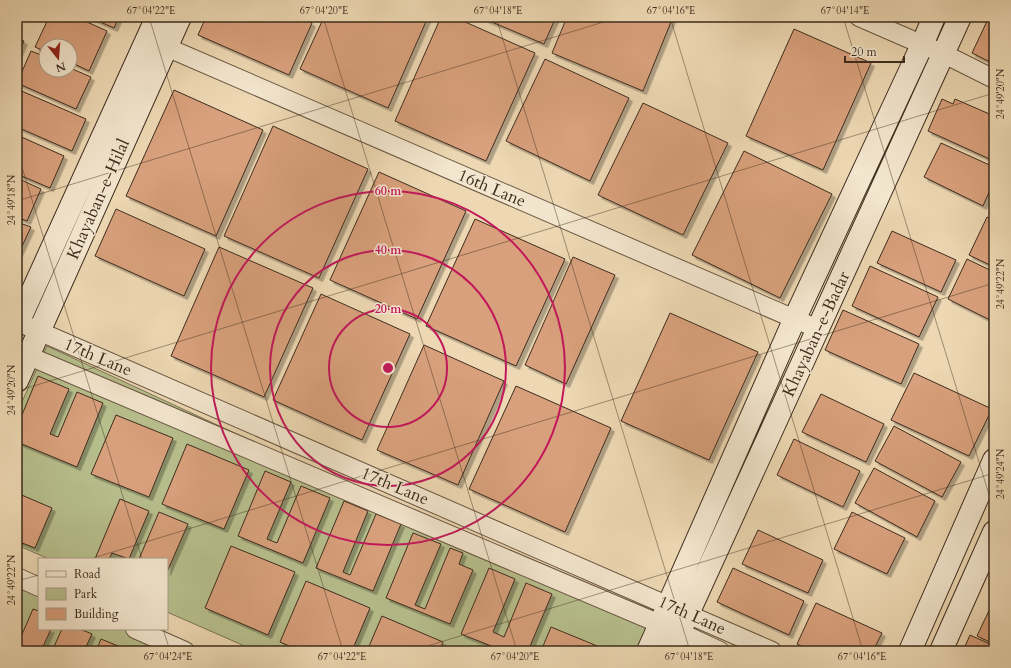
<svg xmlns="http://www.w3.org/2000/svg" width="1011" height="668" font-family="Cardo,serif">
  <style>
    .green { fill: #b7bf8d; stroke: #7a7655 }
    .building { fill: #d8a07c; stroke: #3d2c1d; filter: url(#shadow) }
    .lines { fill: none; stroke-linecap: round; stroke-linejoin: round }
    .street-casing { stroke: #695742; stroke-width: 20 }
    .secondary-casing { stroke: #3d2c1d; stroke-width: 24 }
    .street { stroke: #f3e6ce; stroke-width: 18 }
    .secondary { stroke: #f3e6ce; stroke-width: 22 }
    .ticks { fill: none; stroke: #3d2c1d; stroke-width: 1; stroke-opacity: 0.45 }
    .ring { fill: none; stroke: #c2185b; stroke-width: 2 }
    .labels { text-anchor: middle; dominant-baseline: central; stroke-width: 3; stroke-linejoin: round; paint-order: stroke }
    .street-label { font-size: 17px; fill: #3d2c1d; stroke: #f3e6ce }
    .centre { fill: #c2185b; stroke: #f3e6ce; stroke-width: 2 }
    .ring-label { font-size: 12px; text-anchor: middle; font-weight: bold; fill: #c2185b; stroke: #f3e6ce; stroke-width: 3; stroke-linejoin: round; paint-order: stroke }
    .neatline { fill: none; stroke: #3d2c1d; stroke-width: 1.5 }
    .ticks-label { font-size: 10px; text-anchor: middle; fill: #3d2c1d }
  </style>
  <defs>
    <filter id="shadow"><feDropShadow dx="3.5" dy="3.5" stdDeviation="0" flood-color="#0004"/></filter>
  </defs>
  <rect width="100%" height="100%" fill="#edd8b3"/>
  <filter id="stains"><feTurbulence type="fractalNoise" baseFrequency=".005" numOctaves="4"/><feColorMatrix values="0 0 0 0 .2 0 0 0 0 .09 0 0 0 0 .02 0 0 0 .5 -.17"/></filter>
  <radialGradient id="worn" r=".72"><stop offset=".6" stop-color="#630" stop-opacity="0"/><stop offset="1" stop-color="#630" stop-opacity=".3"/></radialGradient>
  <!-- green -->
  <path class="green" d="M47 346 648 625 636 651H256L167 612V559H49L17 545V413Z
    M17 571 39 581V629H143L190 651H17Z"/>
  <!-- building -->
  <path class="building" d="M49 17H76L107 31 89 71 70 62V46H46V52L35 47Z
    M89 17H119L114 28Z
    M206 17H299L312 23 289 75 198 35Z
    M324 17H428L388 108 300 69Z
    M441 17H454L535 53 486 161 395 121Z
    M480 17H556L544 44Z
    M567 17H673L643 91 552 53Z
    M989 17 994 18V64L972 53Z
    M794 29 871 63 823 170 746 136Z
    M17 38 24 41 17 57Z
    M31 51 46 57V70H70V68L91 77 76 109 17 83Z
    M545 59 629 98 590 181 506 141Z
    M17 89 86 119 72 151 17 127Z
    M174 90 263 130 216 236 126 196Z
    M942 99 953 104 955 99 994 116V161L928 131Z
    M643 103 728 143 683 235 598 195Z
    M273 126 368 169 319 278 224 236Z
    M17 135 64 156 50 188 17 174Z
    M941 143 994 167V181L983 206 924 177Z
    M744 151 832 194 780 298 692 255Z
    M379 172 466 211 417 319 330 280Z
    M17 178 41 189 27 221 17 217Z
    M116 209 205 249 184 296 95 256Z
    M987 217 994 220V267L969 255Z
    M475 219 565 259 516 366 426 326Z
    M17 222 31 227 17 257Z
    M892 231 956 260 941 292 877 263Z
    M219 247 313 288 264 397 171 356Z
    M573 257 615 275 566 384 525 365Z
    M967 259 994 272V322L948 299Z
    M870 266 938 297 919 337 852 306Z
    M321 294 410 334 362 440 273 400Z
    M843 310 919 344 901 384 825 350Z
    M670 313 758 352 709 460 621 421Z
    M424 345 504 381 458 485 377 450Z
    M914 373 992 409 969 456 891 420Z
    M38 376 69 389 50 434 58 437 77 392 103 403 77 467 17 442V427Z
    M516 386 611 428 565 532 469 489Z
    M821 394 884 424 866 462 802 432Z
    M116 415 173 438 149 497 91 474Z
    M894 426 961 462 942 497 875 461Z
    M794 439 860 471 843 507 777 475Z
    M187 444 249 470 224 529 162 504Z
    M874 468 935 501 917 537 855 503Z
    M265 471 291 482 267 539 277 543 301 486 330 498 303 563 238 536Z
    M17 493 52 508 35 548 17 541Z
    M120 499 149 511 129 559 112 553 109 559H95Z
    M344 501 368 511 343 572 350 575 376 514 401 524 373 591 316 568Z
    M159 512 188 524 167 572V559H139Z
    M852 512 905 538 887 574 834 549Z
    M758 530 823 560 808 593 742 564Z
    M413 533 441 544 415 605 425 609 450 548 463 553 459 564 473 570 450 624 386 598Z
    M231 546 295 572 268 635 205 608Z
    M489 568 515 579 493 632 504 637 526 583 552 594 528 651H504L461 634Z
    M733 568 804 601 789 635 717 602Z
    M306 581 370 608 352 651H301L280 642Z
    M993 602H994V644L977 636Z
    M816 603 882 633 873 651H812L797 644Z
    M33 609 39 611V629H51L41 651H17V646Z
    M382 616 443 642 439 651H367Z
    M551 627 602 648 601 651H541Z
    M62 629H80L92 634 84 651H52Z
    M970 635 994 646V651H963Z
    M101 639 130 651H96Z"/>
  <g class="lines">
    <defs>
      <path id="street" d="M859 17 944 54 994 79
        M166 47 818 329
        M27 326 772 651
        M17 351 679 632 720 651
        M17 577 39 587
        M135 629 185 651"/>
      <path id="secondary" d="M17 325 157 17
        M17 381 180 17
        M648 651 795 318 922 45 934 17
        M671 651 960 17
        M910 651 994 460
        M941 651 994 532"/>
    </defs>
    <!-- street casing -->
    <use href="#street" class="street-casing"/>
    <!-- secondary casing -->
    <use href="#secondary" class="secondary-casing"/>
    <!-- street -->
    <use href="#street" class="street"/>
    <!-- secondary -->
    <use href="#secondary" class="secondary"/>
  </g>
  <!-- ticks -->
  <path class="ticks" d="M149 17 343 651M323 17 517 651M496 17 690 651M670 17 863 651M843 17 994 511M17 151 142 559M17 201 620 17M17 391 994 93M90 559 994 283M17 581 39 575M163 629 170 651M411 651 994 473"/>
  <!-- distance rings -->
  <g class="ring">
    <circle cx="388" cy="368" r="59"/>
    <circle cx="388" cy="368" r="118"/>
    <circle cx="388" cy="368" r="177"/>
  </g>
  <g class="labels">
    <!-- street labels -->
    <g class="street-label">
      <text transform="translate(492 188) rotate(23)">16th Lane</text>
      <text transform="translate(98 199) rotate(-66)">Khayaban-e-Hilal</text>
      <text transform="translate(816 334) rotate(-65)">Khayaban-e-Badar</text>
      <text transform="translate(98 357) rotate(23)">17th Lane</text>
      <text transform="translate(395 486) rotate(23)">17th Lane</text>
      <text transform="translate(692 615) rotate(24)">17th Lane</text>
    </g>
  </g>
  <circle cx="388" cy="368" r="6" class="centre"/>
  <g class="ring-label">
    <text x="388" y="195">60 m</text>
    <text x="388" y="254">40 m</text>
    <text x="388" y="313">20 m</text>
  </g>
  <!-- margin -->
  <rect width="1011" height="668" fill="none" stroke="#edd8b3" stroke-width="44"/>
  <!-- legend -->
  <rect x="38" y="558" width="130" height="72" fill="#f3e6ce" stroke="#aa9c87"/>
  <rect x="46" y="571" width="20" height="6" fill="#f3e6ce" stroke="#aa9c87"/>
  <text x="74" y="578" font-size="12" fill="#3d2c1d">Road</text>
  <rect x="46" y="588" width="20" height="12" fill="#b7bf8d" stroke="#aa9c87"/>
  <text x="74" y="598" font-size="12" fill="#3d2c1d">Park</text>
  <rect x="46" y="608" width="20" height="12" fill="#d8a07c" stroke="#aa9c87"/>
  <text x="74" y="618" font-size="12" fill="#3d2c1d">Building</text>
  <!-- north arrow -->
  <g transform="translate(58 58) rotate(163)"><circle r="19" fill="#f3e6ce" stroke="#aa9c87"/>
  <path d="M0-3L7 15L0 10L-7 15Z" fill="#8f2418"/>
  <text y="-6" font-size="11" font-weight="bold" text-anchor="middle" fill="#3d2c1d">N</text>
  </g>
  <!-- scale -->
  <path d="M845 56v6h59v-6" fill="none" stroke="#3d2c1d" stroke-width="2"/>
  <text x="851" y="56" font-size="12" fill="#3d2c1d" stroke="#f3e6ce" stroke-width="3" paint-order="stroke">20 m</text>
  <rect x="22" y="22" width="967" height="624" class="neatline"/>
  <g class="ticks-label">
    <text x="151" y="14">67°04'22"E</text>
    <text x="324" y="14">67°04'20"E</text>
    <text x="498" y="14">67°04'18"E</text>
    <text x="671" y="14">67°04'16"E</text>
    <text x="845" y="14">67°04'14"E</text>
    <text transform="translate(1000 94) rotate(-90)" y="4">24°49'20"N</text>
    <text transform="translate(11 200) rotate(-90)" y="4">24°49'18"N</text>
    <text transform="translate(1000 284) rotate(-90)" y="4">24°49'22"N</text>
    <text transform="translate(11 390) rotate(-90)" y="4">24°49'20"N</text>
    <text transform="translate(1000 474) rotate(-90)" y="4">24°49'24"N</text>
    <text transform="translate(11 580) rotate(-90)" y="4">24°49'22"N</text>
    <text x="168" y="660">67°04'24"E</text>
    <text x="342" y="660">67°04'22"E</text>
    <text x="515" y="660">67°04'20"E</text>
    <text x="689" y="660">67°04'18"E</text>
    <text x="862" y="660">67°04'16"E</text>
  </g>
  <rect width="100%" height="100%" filter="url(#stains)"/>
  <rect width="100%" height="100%" fill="url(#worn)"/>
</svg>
